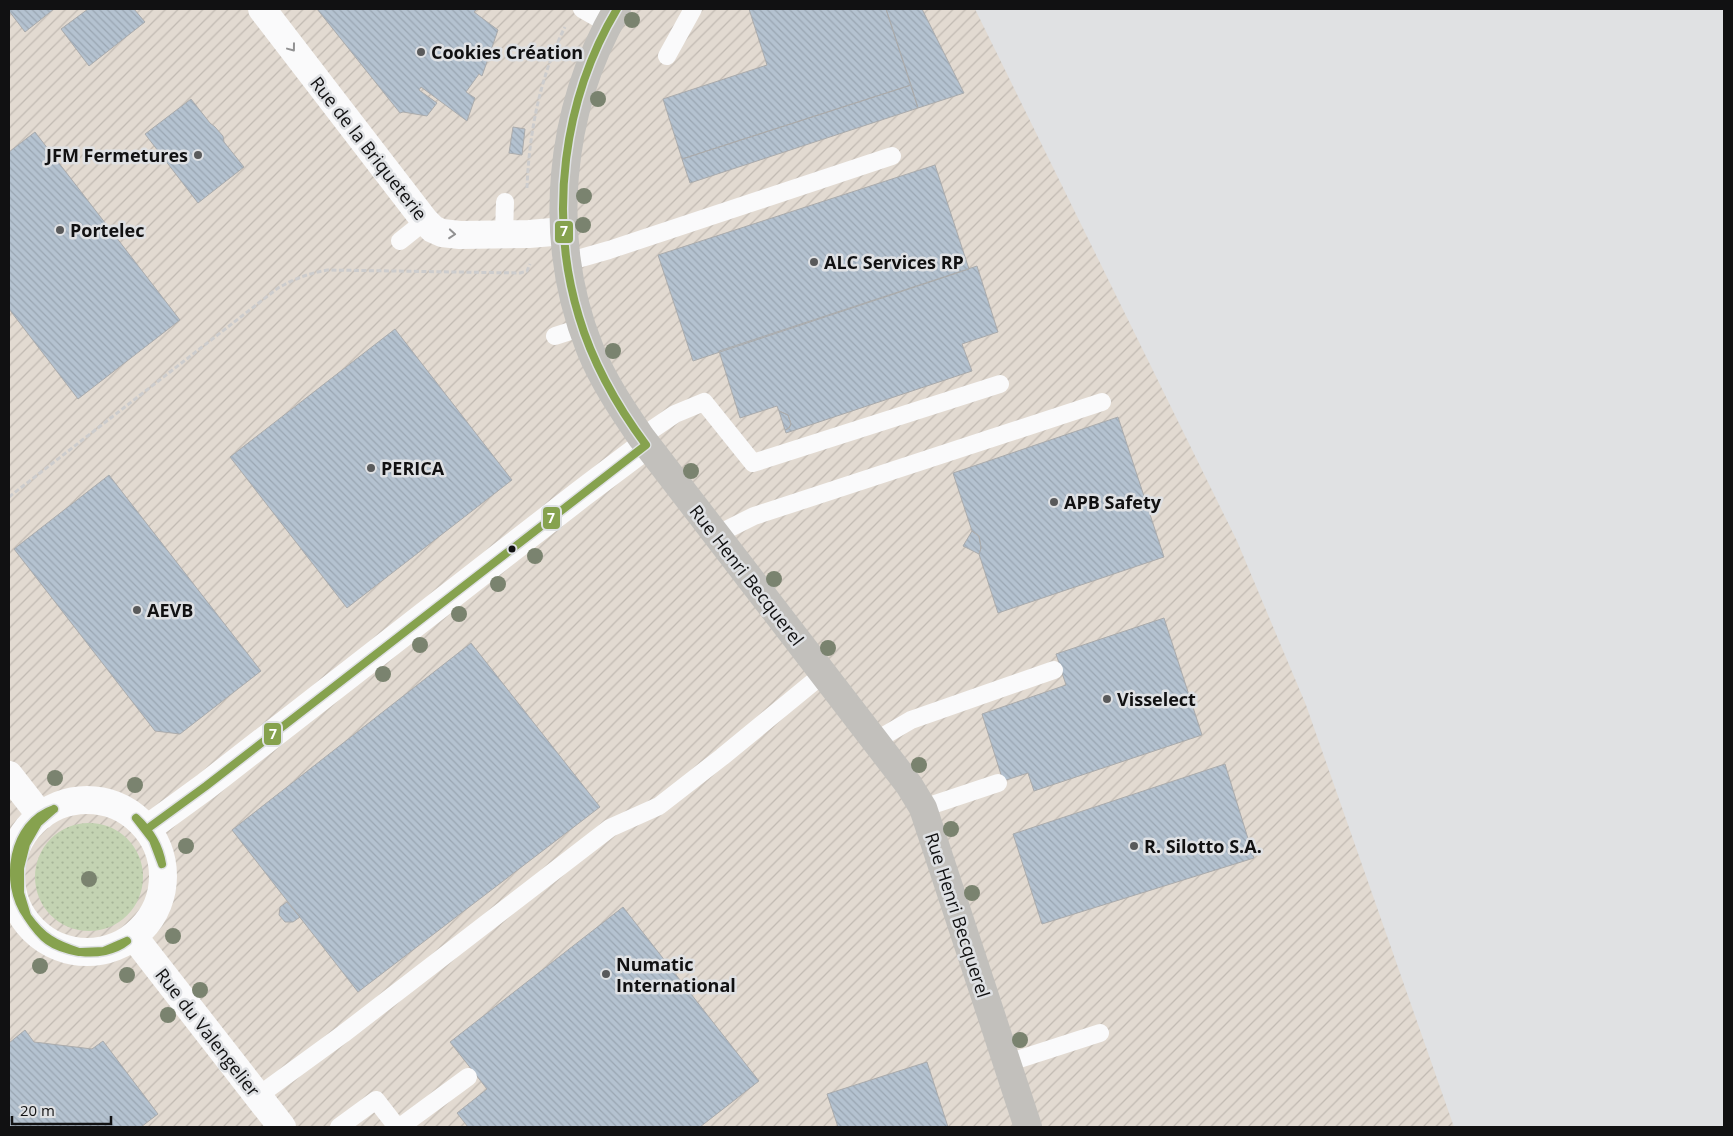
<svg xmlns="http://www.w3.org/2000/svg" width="1733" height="1136" font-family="'Open Sans',sans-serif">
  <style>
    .industrial { fill: url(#industrial-furrows) }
    .grass { fill: url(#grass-dots) }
    .building { fill: url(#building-back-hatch); stroke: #aaabac }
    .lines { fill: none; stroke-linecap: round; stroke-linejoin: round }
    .path { stroke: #cccccd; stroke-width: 3; stroke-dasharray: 5 2.5; stroke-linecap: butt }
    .lane { stroke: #fafafb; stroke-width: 18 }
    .street { stroke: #fafafb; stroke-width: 28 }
    .secondary { stroke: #c2c0bc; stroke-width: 28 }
    .bus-1-casing { stroke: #dfe1e4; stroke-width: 11 }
    .bus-1 { stroke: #86a24e; stroke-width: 8 }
    .tree { fill: #7a836f }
    .oneway { stroke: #919192 }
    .poi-dot { fill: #595a5b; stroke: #dfe1e4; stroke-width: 2 }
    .bus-dot { fill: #111112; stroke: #dfe1e4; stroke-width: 2 }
    .labels { text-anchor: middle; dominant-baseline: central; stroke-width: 5; stroke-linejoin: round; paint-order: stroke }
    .poi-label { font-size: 18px; font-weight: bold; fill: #111112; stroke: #dfe1e4; text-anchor: start }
    .street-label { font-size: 18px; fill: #111112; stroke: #dfe1e4 }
    .line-badge { stroke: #dfe1e4; stroke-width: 2 }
    .badge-label { font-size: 14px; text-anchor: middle; font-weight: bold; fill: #fff }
  </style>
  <defs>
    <pattern id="industrial-furrows" width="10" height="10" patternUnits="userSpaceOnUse" patternTransform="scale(1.25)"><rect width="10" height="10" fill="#e2dad1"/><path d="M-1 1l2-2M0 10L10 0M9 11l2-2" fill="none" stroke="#c1bab2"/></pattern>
    <pattern id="grass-dots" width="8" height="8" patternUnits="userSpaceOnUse" patternTransform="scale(1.25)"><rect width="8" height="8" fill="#c3d3b2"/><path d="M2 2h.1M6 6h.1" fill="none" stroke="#a6b498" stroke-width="1.8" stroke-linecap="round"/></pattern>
    <pattern id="building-back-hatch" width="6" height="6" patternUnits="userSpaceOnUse" patternTransform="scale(1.25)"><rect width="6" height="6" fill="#b4c2d0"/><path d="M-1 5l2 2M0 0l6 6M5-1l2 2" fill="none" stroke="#9aa6b2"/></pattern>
  </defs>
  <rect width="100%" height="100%" fill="#e0e1e3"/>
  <!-- industrial -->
  <path class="industrial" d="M9 9H975L1237 541 1306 705 1454 1127H9Z"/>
  <!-- grass -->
  <path class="grass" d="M35 877a54 54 0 1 1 108 0a54 54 0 1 1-108 0Z"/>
  <!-- building -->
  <path class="building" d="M9 9H54L25 32 9 11Z
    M88 9H134L145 22 89 66 61 29Z
    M317 9H477L474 12 498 30 482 76 479 74 466 92 475 98 467 121 421 87 419 90 437 103 427 116 403 112 400 113Z
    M749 9H886L911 85 682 159 663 99 767 65Z
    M886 9H922L964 93 918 108Z
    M911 85 918 108 690 183 682 159Z
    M191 99 210 123 215 127 223 136 224 142 244 167 198 203 145 134Z
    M513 127 525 129 522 155 509 153Z
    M35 132 180 320 78 399 9 309V152Z
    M935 165 969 269 693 361 658 255Z
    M977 266 998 332 962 344 972 371 786 433 785 430 789 428 791 424 788 415 779 411 777 406 740 418 719 351Z
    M395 329 512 480 347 608 230 457Z
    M779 411 788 415 791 424 789 428 785 430Z
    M1118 417 1164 557 998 613 979 554 981 548 979 536 972 531 953 473Z
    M109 475 261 671 180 734 155 731 14 549Z
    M972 531 979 536 981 548 979 554 963 546Z
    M1164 618 1202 735 1034 791 1028 773 1003 781 982 714 1066 685 1056 654Z
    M471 643 600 807 358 992 232 830Z
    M1225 764 1254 858 1042 924 1013 834Z
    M287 902 300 917 293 922H285L279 915 280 907Z
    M623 907 759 1081 700 1127H468L457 1113 487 1089 450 1042Z
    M25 1030 34 1042 92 1049 103 1041 158 1114 141 1127H9V1043Z
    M927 1062 948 1127H838L827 1094Z"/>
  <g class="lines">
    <!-- path -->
    <path class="path" d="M527 188C529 133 540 76 565 27
      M9 497 278 288C294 279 309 273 328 270L520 273 527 271 530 264"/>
    <!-- lane -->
    <path class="lane" d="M582 9 608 24
      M667 56 693 9
      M504 234 505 202
      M400 241 425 221
      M567 262 609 250 892 156
      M555 336 583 327
      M641 437 675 414 704 402 753 463 1000 384
      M716 535 754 516 1102 402
      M875 741 911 720 1054 670
      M923 808 998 783
      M1007 1063 1100 1033
      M258 1096 343 1034 610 828 659 806 722 757 823 674
      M339 1127 376 1100 397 1127
      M400 1127 468 1077"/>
    <!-- street -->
    <path class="street" d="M262 9 425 221 433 229 442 233 460 235 529 234 564 231
      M9 775 41 816
      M11 876a76 76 0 1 1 152 0a76 76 0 1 1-152 0Z
      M147 829 206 786 581 494 646 445
      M134 937 282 1127"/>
    <!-- secondary -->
    <path class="secondary" d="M617 9C558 111 546 239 590 349 603 381 622 409 641 437L909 785 923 808 1028 1127"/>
    <defs>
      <path id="bus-1" d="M617 9C563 99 548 216 579 317 593 364 617 406 646 445
        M136 818C150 831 159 846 162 864
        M136 818 153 840 162 864
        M147 829 206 786 646 445
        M27 916C42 937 54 944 79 952
        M27 916C42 939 51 947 79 952
        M27 916C3 883 12 823 54 809
        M27 916 20 893V868L26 844 38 823 54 809
        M81 952C96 954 115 951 127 941
        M81 952 104 951 127 941"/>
    </defs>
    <!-- bus-1 casing -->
    <use href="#bus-1" class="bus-1-casing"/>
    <!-- bus-1 -->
    <use href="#bus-1" class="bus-1"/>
  </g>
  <!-- trees -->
  <g class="tree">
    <circle cx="632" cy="20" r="8"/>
    <circle cx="598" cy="99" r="8"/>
    <circle cx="584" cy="196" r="8"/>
    <circle cx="583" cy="225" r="8"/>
    <circle cx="613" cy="351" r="8"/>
    <circle cx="691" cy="471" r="8"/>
    <circle cx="535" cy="556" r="8"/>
    <circle cx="774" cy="579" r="8"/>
    <circle cx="498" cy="584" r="8"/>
    <circle cx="459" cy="614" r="8"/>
    <circle cx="420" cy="645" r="8"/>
    <circle cx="828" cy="648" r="8"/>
    <circle cx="383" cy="674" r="8"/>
    <circle cx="919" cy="765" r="8"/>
    <circle cx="55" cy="778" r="8"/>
    <circle cx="135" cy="785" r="8"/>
    <circle cx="951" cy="829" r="8"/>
    <circle cx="186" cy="846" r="8"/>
    <circle cx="89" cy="879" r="8"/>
    <circle cx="972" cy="893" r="8"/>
    <circle cx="173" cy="936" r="8"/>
    <circle cx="40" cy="966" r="8"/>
    <circle cx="127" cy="975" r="8"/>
    <circle cx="200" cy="990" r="8"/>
    <circle cx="168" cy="1015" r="8"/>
    <circle cx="1020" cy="1040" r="8"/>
  </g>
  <!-- one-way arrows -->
  <defs><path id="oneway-chevron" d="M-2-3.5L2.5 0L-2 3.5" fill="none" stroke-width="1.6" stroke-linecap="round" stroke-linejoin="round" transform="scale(1.25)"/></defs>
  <g class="oneway">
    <use href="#oneway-chevron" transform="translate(292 48) rotate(53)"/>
    <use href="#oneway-chevron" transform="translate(452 234) rotate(5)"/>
  </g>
  <!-- markers -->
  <g class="poi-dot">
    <circle cx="421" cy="52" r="5"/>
    <circle cx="198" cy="155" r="5"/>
    <circle cx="60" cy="230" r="5"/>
    <circle cx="814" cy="262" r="5"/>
    <circle cx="371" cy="468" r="5"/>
    <circle cx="1054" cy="502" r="5"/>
    <circle cx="137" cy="610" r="5"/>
    <circle cx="1107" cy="699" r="5"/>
    <circle cx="1134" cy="846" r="5"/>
    <circle cx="606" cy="974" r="5"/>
  </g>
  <circle class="bus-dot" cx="512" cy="549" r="4.5"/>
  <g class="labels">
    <!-- poi labels -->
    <g class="poi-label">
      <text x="431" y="52">Cookies Création</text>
      <text x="188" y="155" text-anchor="end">JFM Fermetures</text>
      <text x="70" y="230">Portelec</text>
      <text x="824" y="262">ALC Services RP</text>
      <text x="381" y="468">PERICA</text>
      <text x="1064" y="502">APB Safety</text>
      <text x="147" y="610">AEVB</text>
      <text x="1117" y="699">Visselect</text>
      <text x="1144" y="846">R. Silotto S.A.</text>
      <text x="616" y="964">Numatic<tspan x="616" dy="21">International</tspan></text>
    </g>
    <!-- street labels -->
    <g class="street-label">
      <text transform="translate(369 148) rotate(52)">Rue de la Briqueterie</text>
      <text transform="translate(747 575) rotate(52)">Rue Henri Becquerel</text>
      <text transform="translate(958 915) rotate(72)">Rue Henri Becquerel</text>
      <text transform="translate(208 1032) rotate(52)">Rue du Valengelier</text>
    </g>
  </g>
  <g class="line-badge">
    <rect x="554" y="220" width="20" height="24" rx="5" fill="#86a24e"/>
    <rect x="542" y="506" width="19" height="24" rx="5" fill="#86a24e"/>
    <rect x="263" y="722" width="19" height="24" rx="5" fill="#86a24e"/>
  </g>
  <g class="badge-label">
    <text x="564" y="236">7</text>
    <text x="551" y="523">7</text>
    <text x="273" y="739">7</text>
  </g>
  <!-- border -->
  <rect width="1733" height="1136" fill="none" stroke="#111112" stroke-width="20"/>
  <!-- scale -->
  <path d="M12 1116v8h99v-8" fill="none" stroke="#111112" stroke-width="2.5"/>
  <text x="20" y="1116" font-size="15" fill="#111112" stroke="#dfe1e4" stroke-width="4" paint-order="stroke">20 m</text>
</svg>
